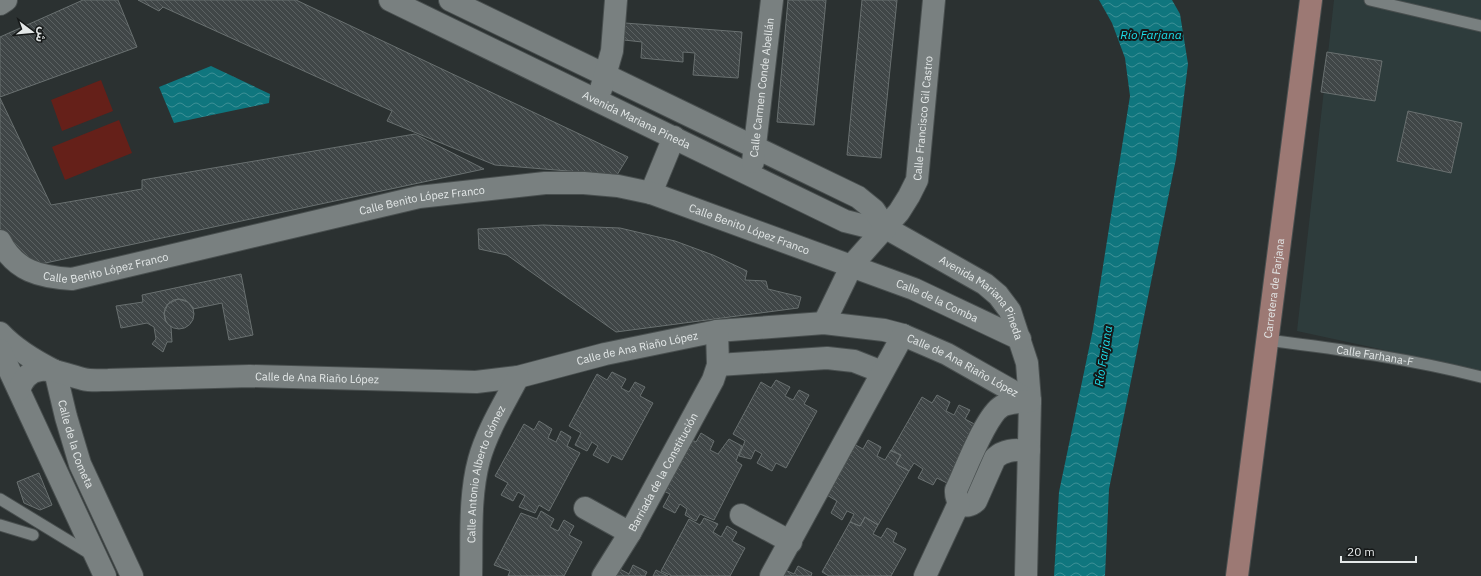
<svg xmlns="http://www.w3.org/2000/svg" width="1481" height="576" font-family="'IBM Plex Sans','Noto Sans Arabic',sans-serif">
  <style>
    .built { fill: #2e3c3c }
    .grass { fill: #652019 }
    .water { fill: url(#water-waves) }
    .building { fill: url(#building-back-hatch); stroke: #697070 }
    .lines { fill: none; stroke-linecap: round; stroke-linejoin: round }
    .lane-casing { stroke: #494f4f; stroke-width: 13 }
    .street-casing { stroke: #494f4f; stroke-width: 24 }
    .secondary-casing { stroke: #494f4f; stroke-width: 24 }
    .lane { stroke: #798080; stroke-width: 11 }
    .street { stroke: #798080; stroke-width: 22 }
    .secondary { stroke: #9c7974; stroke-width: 22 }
    .labels { text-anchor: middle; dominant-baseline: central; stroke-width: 4; stroke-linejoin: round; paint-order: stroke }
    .street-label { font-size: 11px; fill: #e4e8e8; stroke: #151818 }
    .water-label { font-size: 12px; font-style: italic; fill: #1cdde9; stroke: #151818 }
  </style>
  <defs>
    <pattern id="water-waves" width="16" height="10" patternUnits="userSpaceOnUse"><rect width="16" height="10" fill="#0f767e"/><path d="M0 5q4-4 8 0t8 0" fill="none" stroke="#3d9096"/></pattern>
    <pattern id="building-back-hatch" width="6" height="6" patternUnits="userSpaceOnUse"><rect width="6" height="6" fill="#404647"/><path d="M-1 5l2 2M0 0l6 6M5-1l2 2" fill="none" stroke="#5b6162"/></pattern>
  </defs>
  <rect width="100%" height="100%" fill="#2b3131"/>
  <!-- built -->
  <path class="built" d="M1334 0H1481V371L1297 331Z"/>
  <!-- grass -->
  <path class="grass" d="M101 80 113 111 62 131 51 100Z
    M119 120 132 153 65 180 52 147Z"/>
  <!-- water -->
  <path class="water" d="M1099 0H1172L1180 14 1188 64 1176 159 1109 489 1105 576H1054L1059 492 1093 329 1130 96 1125 58 1112 23Z
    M211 66 270 94 269 103 174 123 159 87Z"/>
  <!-- building -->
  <path class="building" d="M83 0H118L137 47 0 97V37Z
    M138 0H296L628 157 617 175 495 165 387 121 392 111 163 7 159 11Z
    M788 0H826L814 125 777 122Z
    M862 0H897L881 158 847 155Z
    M625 23 742 32 738 78 693 75 695 53 683 52V62L641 58 642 42 624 40Z
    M1327 52 1382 61 1375 101 1321 92Z
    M0 98 51 205 142 189V180L415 134 484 169 36 265 0 238Z
    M1408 111 1462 123 1451 173 1397 161Z
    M543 225 620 228 675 241 713 255 747 271 745 280 766 281 768 289 801 297 798 308 616 332 507 255 479 249 478 229Z
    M241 274 253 335 229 340 222 303 193 309 188 302 178 299 168 304 164 313 166 322 171 327 172 342H167L163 352 152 344 156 339 154 327 147 323 121 328 116 306 143 302 142 295Z
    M164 314a15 15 0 1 1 30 0a15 15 0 1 1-30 0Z
    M612 372 626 379 621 388 629 392 635 382 645 387 640 396 653 403 622 460 612 455 608 463 593 455 598 446 592 442 587 451 575 445 581 433 569 426 597 374 607 380Z
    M776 380 790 387 785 396 793 400 799 390 809 395 804 404 817 411 786 468 776 463 772 471 757 463 762 454 755 450 751 459 739 456 745 441 733 434 761 382 771 388Z
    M937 395 950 402 946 411 954 415 959 405 970 410 965 419 978 426 947 483 937 478 933 485 918 478 923 469 914 463 909 471 896 464 901 455 891 451 922 397 932 403Z
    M539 421 552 429 548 438 556 442 561 431 571 437 567 446 580 453 549 511 539 505 535 513 519 507 525 496 518 492 513 501 501 495 508 483 495 476 524 424 534 430Z
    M701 433 714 441 710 450 718 454 729 439 742 446 736 461 742 465 714 520 700 514 696 521 685 515 687 509 680 504 675 513 663 507 670 494 657 488 685 436 696 442Z
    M868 440 881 447 877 456 885 460 891 450 901 455 896 464 909 471 878 525 865 517 860 526 850 522 854 514 847 511 842 520 831 513 837 501 825 494 852 443 863 449Z
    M39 473 52 505 40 510 24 503 17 482Z
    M541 511 554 519 550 527 558 531 564 520 574 526 569 535 582 542 564 576H508L510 571 494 565 521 513 537 519Z
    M865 517 878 525 873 534 881 538 887 528 897 533 893 542 906 549 891 576H829L822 572 850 522 860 526Z
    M704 518 718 524 713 532 721 537 727 526 737 532 732 541 745 548 730 576H672L661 571 689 519 700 525Z
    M633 565 647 572 645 576H614L618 568 629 574Z
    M798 566 812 573 811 576H779L783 569 794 574Z
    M656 570 668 576H653Z"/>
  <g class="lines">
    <defs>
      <g id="lane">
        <path d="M1370 0 1481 26"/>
        <path id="s1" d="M1267 340C1339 349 1411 359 1481 377"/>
        <path d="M0 499 92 555"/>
        <path d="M0 525 33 535"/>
      </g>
      <g id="street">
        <path id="s2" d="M390 0 845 221 869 227 886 228 985 284 998 295 1010 311 1027 363 1030 401 1026 576"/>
        <path d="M450 0 858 197 874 210 886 228"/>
        <path d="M0 4 6 0"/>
        <path d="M601 89 612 51 616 0"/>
        <path id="s3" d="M753 162 772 0"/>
        <path d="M651 193 674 137"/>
        <path id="s4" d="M0 241C15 271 40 277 72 279L419 197 545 183H584L618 186 651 193 914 289 1020 339"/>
        <path id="s5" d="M824 323 852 265 899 212 909 196 917 180 934 0"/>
        <path d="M0 333C16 350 35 361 55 371"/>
        <path d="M0 350 105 576"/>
        <path d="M718 365 827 358 854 361 882 372"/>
        <path id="s6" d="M55 371 66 417 80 464 132 576"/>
        <path id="s7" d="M19 390C30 357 59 373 83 379 91 381 100 380 108 380L250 376 476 382 518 377 605 354 717 331 824 323 884 330 903 335 947 354 1030 401"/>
        <path d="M1029 450C1016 450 1005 449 995 458L976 501C965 511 955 503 956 490 965 471 986 415 1002 406 1010 402 1022 402 1030 401"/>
        <path d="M585 508 630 533"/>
        <path d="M741 515 791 542"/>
        <path id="s8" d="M471 576C472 538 469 497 479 460 487 431 504 404 518 377"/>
        <path id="s9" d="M603 576 630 533 713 380 718 365 717 331"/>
        <path d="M771 576 903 335"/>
        <path d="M925 576 959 503"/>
      </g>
      <g id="secondary">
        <path id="s10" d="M1237 576 1311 0"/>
      </g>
    </defs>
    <!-- lane casing -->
    <use href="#lane" class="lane-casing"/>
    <!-- street casing -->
    <use href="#street" class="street-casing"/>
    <!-- secondary casing -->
    <use href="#secondary" class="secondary-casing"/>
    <!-- lane -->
    <use href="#lane" class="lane"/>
    <!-- street -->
    <use href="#street" class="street"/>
    <!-- secondary -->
    <use href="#secondary" class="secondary"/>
  </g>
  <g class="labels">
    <!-- street labels -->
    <g class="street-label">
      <text stroke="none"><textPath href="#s3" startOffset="75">Calle Carmen Conde Abellán</textPath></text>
      <text stroke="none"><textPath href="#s5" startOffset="234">Calle Francisco Gil Castro</textPath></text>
      <text stroke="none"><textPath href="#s2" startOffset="274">Avenida Mariana Pineda</textPath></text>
      <text stroke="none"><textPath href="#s4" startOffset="445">Calle Benito López Franco</textPath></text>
      <text stroke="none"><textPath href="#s4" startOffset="781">Calle Benito López Franco</textPath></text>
      <text stroke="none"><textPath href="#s4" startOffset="121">Calle Benito López Franco</textPath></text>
      <text stroke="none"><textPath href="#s10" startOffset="290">Carretera de Farjana</textPath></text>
      <text stroke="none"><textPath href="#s2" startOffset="669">Avenida Mariana Pineda</textPath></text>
      <text stroke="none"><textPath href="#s4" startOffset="982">Calle de la Comba</textPath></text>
      <text stroke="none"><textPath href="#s7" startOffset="633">Calle de Ana Riaño López</textPath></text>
      <text stroke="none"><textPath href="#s1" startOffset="109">Calle Farhana-F</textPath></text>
      <text stroke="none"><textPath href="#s7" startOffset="969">Calle de Ana Riaño López</textPath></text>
      <text stroke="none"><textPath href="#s7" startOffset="309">Calle de Ana Riaño López</textPath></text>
      <text stroke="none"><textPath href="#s6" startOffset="76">Calle de la Cometa</textPath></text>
      <text stroke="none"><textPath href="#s9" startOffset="120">Barriada de la Constitución</textPath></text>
      <text stroke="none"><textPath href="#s8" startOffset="104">Calle Antonio Alberto Gómez</textPath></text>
    </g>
    <!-- water labels -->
    <g class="water-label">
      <text x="1151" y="34">Río Farjana</text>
      <text transform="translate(1103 356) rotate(-81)">Río Farjana</text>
    </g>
  </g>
  <!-- north arrow -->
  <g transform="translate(32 32) rotate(106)" stroke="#151818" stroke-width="3" paint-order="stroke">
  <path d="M0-3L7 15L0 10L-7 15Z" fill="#e4e8e8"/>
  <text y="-6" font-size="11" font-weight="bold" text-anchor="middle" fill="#e4e8e8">ش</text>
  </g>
  <!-- scale -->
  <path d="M1341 556v6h75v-6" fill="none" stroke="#e4e8e8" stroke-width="2"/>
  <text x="1347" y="556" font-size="12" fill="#e4e8e8" stroke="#151818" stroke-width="3" paint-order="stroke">20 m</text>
</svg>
